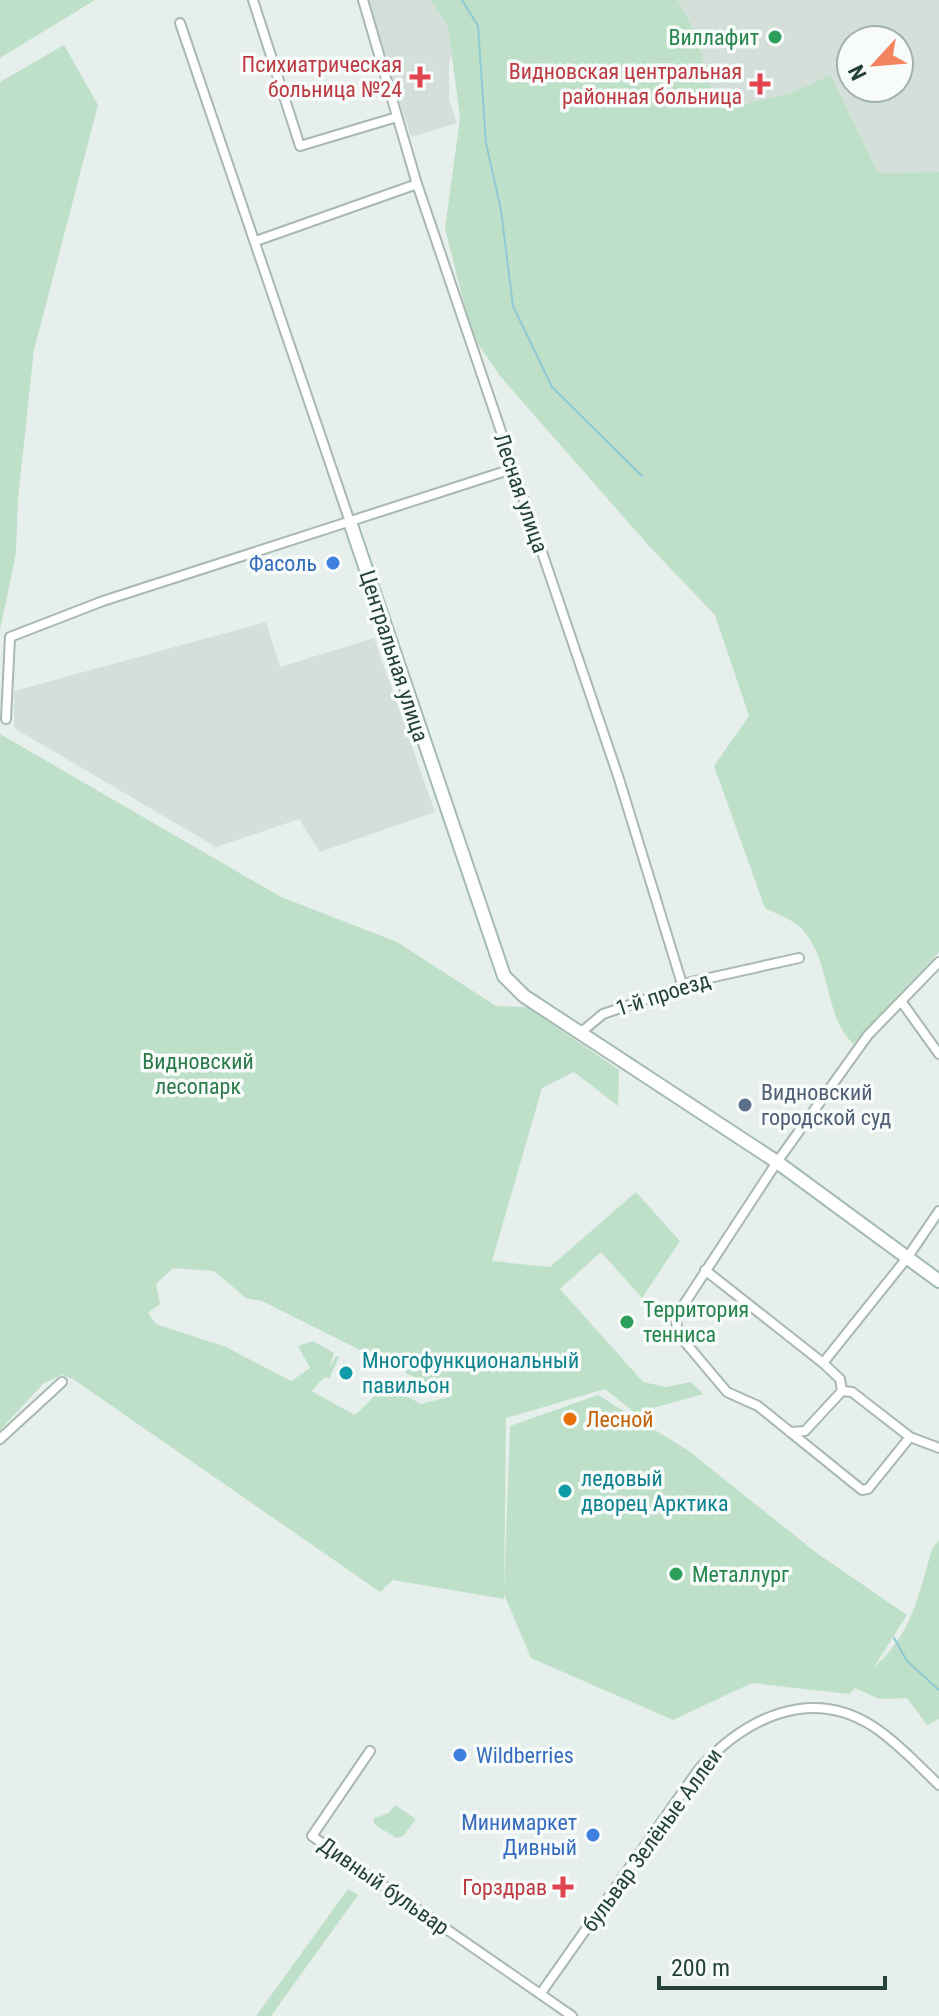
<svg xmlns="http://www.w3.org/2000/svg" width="939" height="2016" font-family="'Roboto Condensed',sans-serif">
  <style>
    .built { fill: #d4dfda; fill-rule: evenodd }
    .green { fill: #bfe0c8; fill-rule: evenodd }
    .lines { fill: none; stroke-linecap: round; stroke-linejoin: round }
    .stream { stroke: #8ec9d4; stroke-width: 2 }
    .street-casing { stroke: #a8b8b2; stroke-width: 12 }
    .secondary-casing { stroke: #a4bbb3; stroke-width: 16 }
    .street { stroke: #fff; stroke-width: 8 }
    .secondary { stroke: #fff; stroke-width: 12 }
    .leisure-dot { fill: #2e9e5b; stroke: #f7fbf9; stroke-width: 3 }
    .health-dot { fill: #e0444e; stroke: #f7fbf9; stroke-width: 3 }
    .shop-dot { fill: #3f7fe0; stroke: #f7fbf9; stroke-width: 3 }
    .service-dot { fill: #5c6f8a; stroke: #f7fbf9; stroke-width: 3 }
    .culture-dot { fill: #0f9aa8; stroke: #f7fbf9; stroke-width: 3 }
    .food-dot { fill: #e8710a; stroke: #f7fbf9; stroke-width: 3 }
    .labels { text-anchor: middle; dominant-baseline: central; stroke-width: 7; stroke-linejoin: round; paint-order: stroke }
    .leisure-label { font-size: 22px; fill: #27864d; stroke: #f7fbf9; text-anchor: start }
    .health-label { font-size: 22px; fill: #be3a42; stroke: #f7fbf9; text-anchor: end }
    .street-label { font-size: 22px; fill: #24423a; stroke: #f7fbf9 }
    .shop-label { font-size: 22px; fill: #366cbe; stroke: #f7fbf9; text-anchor: end }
    .park-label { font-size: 22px; fill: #2d7a4b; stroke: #f7fbf9 }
    .service-label { font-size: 22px; fill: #4e5e75; stroke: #f7fbf9; text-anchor: start }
    .culture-label { font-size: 22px; fill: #0d838f; stroke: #f7fbf9; text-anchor: start }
    .food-label { font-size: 22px; fill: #c56008; stroke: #f7fbf9; text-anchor: start }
  </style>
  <rect width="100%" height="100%" fill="#e6efeb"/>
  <!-- built -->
  <path class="built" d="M366 0H435L456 40 449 63V100L457 123 411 137Z
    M678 0H939V172L878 173 831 75 788 94 722 109 708 80 697 34ZM851 40H899V88H851Z
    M266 622 280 667 374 638 435 812 320 852 299 819 216 847 14 728V691Z"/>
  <!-- green -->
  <path class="green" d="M0 0H95L0 58Z
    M430 0H678L697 35 708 80 722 109 788 94 831 75 878 173 939 172V952L853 1044C823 1013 832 964 803 930 795 920 776 914 765 908L714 766 749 716 715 615 649 546 500 376 472 335 445 229 460 118 448 25Z
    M64 45 98 105 34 350 18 498 16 553 0 630V82Z
    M0 734 281 897 397 942 496 1006 527 1007 619 1070 618 1106 574 1072 542 1088 492 1261 550 1267 636 1192 680 1241 642 1298 601 1252 560 1289 643 1382 666 1387 691 1382 703 1394 635 1413 605 1389 506 1418 504 1599 393 1580 380 1592 73 1379 62 1375 44 1383 0 1430ZM173 1268 214 1271 246 1298 262 1301 452 1396 421 1404 386 1385 355 1415 311 1391 325 1377 329 1379 339 1357 336 1356 329 1369 334 1353 313 1341 298 1346 310 1368 291 1381 226 1347 156 1324 148 1313 160 1304 156 1284Z
    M598 1395 689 1451 818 1554 907 1615 874 1667C911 1636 919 1594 932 1549L939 1540V1719L927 1725 907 1698 879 1699 855 1688 849 1694 752 1683 673 1720 531 1658 504 1594 510 1426Z
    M395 1805 416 1819 403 1836 396 1838 374 1824V1818L389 1813Z
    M348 1889 358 1895 271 2016H256Z"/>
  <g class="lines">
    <!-- stream -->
    <path class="stream" d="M462 0 478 26 486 143 501 210 513 306 552 387 642 476
      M894 1638 907 1661 939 1690"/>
    <defs>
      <path id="street" d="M253 0 300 146 397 117
        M363 0 417 184 619 779 682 984
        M180 23 350 522
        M256 241 417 184
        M6 719 10 637 103 601 512 469
        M901 1001 939 1054
        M580 1033 603 1014 673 990 682 984 799 958
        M705 1270 823 1363 840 1379 842 1391 852 1392 910 1437 939 1448
        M823 1363 907 1258 939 1211
        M790 1432 805 1431 842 1391
        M910 1437 868 1489 862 1490 758 1406 727 1392 679 1335 675 1318 777 1162 868 1035 939 962
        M0 1439 62 1382
        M370 1751 312 1836 572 2016
        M541 1993 699 1769C744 1719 810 1685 874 1727 898 1743 918 1765 939 1785"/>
      <path id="secondary" d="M350 522 504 976 524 996 777 1162 939 1281"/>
    </defs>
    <!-- street casing -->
    <use href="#street" class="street-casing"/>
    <!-- secondary casing -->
    <use href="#secondary" class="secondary-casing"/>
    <!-- street -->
    <use href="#street" class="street"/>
    <!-- secondary -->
    <use href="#secondary" class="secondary"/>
  </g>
  <!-- markers -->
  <g class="leisure-dot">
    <circle cx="775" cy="37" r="8"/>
    <circle cx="627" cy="1322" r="8"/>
    <circle cx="676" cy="1574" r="8"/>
  </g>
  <g class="health-dot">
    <path d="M416 65h8v8h8v8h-8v8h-8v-8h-8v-8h8z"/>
    <path d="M756 72h8v8h8v8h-8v8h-8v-8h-8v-8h8z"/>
    <path d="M559 1875h8v8h8v8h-8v8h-8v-8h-8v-8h8z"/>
  </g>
  <g class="shop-dot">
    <circle cx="333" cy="563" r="8"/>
    <circle cx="460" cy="1755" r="8"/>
    <circle cx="593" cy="1835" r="8"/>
  </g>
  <circle class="service-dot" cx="745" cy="1105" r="8"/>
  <g class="culture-dot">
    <circle cx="346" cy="1373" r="8"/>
    <circle cx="565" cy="1491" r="8"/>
  </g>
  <circle class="food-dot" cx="570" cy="1419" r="8"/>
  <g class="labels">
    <!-- leisure labels -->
    <g class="leisure-label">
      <text x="759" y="37" text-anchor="end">Виллафит</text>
      <text x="643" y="1309">Территория<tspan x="643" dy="25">тенниса</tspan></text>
      <text x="692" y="1574">Металлург</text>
    </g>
    <!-- health labels -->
    <g class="health-label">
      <text x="402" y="64">Психиатрическая<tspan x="402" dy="25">больница №24</tspan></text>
      <text x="742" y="71">Видновская центральная<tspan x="742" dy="25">районная больница</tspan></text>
      <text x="547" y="1887">Горздрав</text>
    </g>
    <!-- street labels -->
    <g class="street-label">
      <text transform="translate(521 493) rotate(71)">Лесная улица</text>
      <text transform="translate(394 656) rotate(72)">Центральная улица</text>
      <text transform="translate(663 994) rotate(-18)">1-й проезд</text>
      <text transform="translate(652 1840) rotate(-54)">бульвар Зелёные Аллеи</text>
      <text transform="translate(384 1886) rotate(35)">Дивный бульвар</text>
    </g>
    <!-- shop labels -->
    <g class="shop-label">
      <text x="317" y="563">Фасоль</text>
      <text x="476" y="1755" text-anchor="start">Wildberries</text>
      <text x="577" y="1822">Минимаркет<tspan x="577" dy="25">Дивный</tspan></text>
    </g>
    <!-- park labels -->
    <g class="park-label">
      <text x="198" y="1061">Видновский<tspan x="198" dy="25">лесопарк</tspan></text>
    </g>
    <!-- service labels -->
    <g class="service-label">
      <text x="761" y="1092">Видновский<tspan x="761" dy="25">городской суд</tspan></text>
    </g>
    <!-- culture labels -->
    <g class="culture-label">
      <text x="362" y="1360">Многофункциональный<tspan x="362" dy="25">павильон</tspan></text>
      <text x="581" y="1478">ледовый<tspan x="581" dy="25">дворец Арктика</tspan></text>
    </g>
    <!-- food labels -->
    <g class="food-label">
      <text x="586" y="1419">Лесной</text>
    </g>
  </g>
  <!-- north arrow -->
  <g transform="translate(875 64) rotate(244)"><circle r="38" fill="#f7fbf9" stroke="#a3b1ad" stroke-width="2"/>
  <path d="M0-6L14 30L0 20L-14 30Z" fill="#f4845f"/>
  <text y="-12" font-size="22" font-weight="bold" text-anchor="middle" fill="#24423a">N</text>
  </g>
  <!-- scale -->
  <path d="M659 1976v12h226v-12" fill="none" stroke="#24423a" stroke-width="4"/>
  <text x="671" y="1976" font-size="24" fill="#24423a" stroke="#f7fbf9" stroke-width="6" paint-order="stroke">200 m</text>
</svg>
